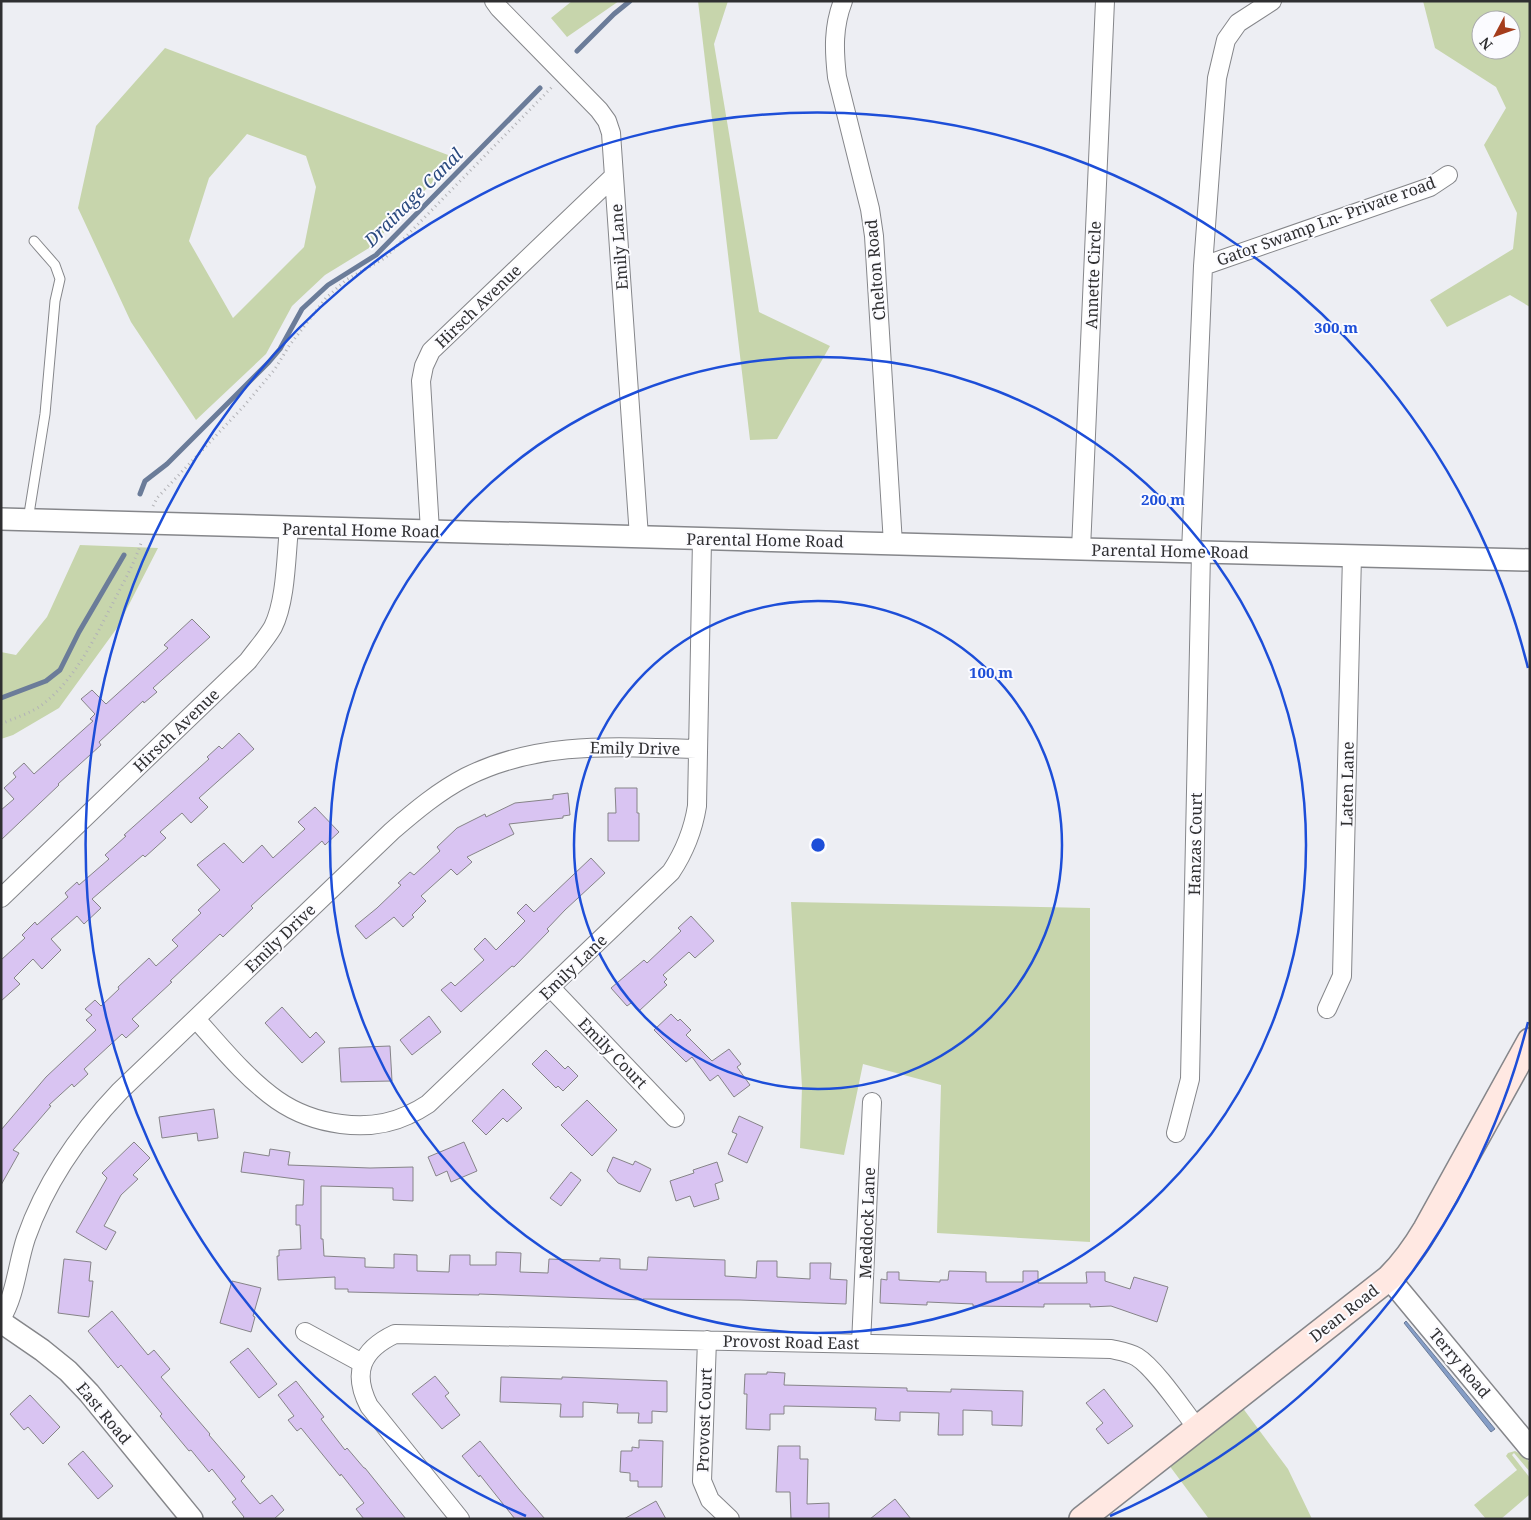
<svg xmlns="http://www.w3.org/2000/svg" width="1531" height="1520" font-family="'Noto Serif',serif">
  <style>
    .green { fill: #c7d5ac; fill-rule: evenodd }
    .water { fill: #859dc6; stroke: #6b7c99 }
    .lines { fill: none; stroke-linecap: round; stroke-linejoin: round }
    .stream { stroke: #6b7c99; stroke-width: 5 }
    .building { fill: #d9c4f2; stroke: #868488 }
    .service-casing { stroke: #85868a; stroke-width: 11 }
    .minor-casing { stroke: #85868a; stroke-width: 20 }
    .tertiary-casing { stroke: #85868a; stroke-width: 24 }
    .secondary-casing { stroke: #85868a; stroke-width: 28 }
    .path { stroke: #b2b2b6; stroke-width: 3; stroke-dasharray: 1 4; stroke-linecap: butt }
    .service { stroke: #fff; stroke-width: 9 }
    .minor { stroke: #fff; stroke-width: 18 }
    .tertiary { stroke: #fff; stroke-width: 21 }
    .secondary { stroke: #ffe8e2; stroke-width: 25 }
    .ring { fill: none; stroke: #1d4ed8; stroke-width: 2.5 }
    .labels { text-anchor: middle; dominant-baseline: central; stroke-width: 4; stroke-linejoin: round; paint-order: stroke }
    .street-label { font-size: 16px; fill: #2f2f31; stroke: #fbfbff }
    .water-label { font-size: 18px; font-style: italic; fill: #2b4a7f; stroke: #fbfbff }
    .centre { fill: #1d4ed8; stroke: #fbfbff; stroke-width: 2.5 }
    .ring-label { font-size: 15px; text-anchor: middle; font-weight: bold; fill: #1d4ed8; stroke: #fbfbff; stroke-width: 4; stroke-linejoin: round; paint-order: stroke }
  </style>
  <rect width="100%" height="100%" fill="#edeef3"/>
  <!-- green -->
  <path class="green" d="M572 1H619L567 37 551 18Z
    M698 1H728L714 44 759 312 830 346 777 439 750 440Z
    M1423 1H1530V307L1510 295 1447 327 1430 300 1513 249 1517 213 1484 145 1506 108 1496 87 1435 48ZM1481 20H1511V50H1481Z
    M165 48 456 158 369 248 325 275 292 306 266 354 196 420 131 322 78 208 96 126ZM247 134 306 156 316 187 304 247 233 318 189 241 209 178Z
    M80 545 158 548 117 628 59 708 13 735 1 739V652L16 655 47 617Z
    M791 902 1090 908V1242L937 1233 941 1085 863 1064 844 1155 800 1148 802 1087Z
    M1242 1407 1288 1469 1312 1519H1209L1166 1461Z
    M1515 1451C1527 1458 1530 1458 1530 1472L1514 1453 1512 1455 1530 1478V1495H1529L1501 1519H1486L1474 1505 1517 1470 1506 1456 1508 1453Z"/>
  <!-- water -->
  <path class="water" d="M1406 1321 1495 1429 1491 1432 1404 1323Z"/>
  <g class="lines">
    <!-- stream -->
    <path class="stream" d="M577 51 614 14 630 1
      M140 494 145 481 167 464 269 362 280 349 302 309 328 285 376 255 540 88
      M1 698 46 681 60 670 79 632 124 555"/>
  </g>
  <!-- building -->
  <path class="building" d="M192 619 210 637 153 688 157 692 144 703 143 701 99 742 101 745 58 784 59 785 1 840V810L14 799 4 788 16 777 13 773 24 763 34 774 93 721 90 719 95 714 81 699 92 690 106 704 168 648 164 645Z
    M239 733 254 749 199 798 208 807 191 823 182 813 160 832 166 838 145 857 143 855 92 899 101 908 84 924 77 916 51 939 61 950 42 969 33 959 14 978 20 984 1 1001V960L25 938 22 935 35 922 37 925 68 897 65 893 77 882 79 885 109 859 105 855 126 836 124 835 209 759 207 757 219 746 222 749Z
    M615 788H637V813H639V841H608V813H616Z
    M568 793 570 815 563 816V818L509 824 514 834 467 857 472 862 457 875 451 869 421 896 426 901 412 915 414 917 403 927 394 917 366 939 355 926 377 908 401 885 398 883 410 872 414 875 440 851 437 847 457 828 485 814 486 817 515 803 553 799V795Z
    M315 807 339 832 325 845 322 841 251 906 253 908 223 937 220 934 170 981 172 982 132 1019 139 1026 126 1038 122 1034 84 1069 88 1074 74 1087 72 1084 49 1105 51 1106 13 1150 19 1153 1 1185V1130L46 1077 96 1030 86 1020 92 1015 85 1009 95 1000 101 1006 119 989 118 987 149 958 156 966 178 946 172 940 201 913 198 910 220 890 197 865 224 843 243 863 262 845 273 858 305 829 298 822Z
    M591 858 605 873 565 910 547 929 549 931 514 967 512 966 461 1012 441 990 451 982 455 986 484 960 474 949 485 938 496 950 525 921 517 913 526 904 534 912Z
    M691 916 714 941 695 958 689 952 663 975 667 979 664 982 667 985 639 1011 631 1003 627 1006 611 988 644 960 647 963 681 931 678 928Z
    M282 1007 310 1038 316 1032 325 1042 302 1063 265 1023Z
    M671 1014 678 1021 680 1019 691 1030 686 1035 712 1061 729 1049 741 1064 737 1067 750 1085 734 1097 718 1075 710 1081 692 1057 686 1062 654 1030Z
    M429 1016 441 1032 412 1055 400 1040Z
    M390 1046 392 1081 341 1082 339 1048Z
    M546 1050 565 1069 568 1066 578 1076 563 1091 558 1086 556 1088 532 1064Z
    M503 1089 522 1108 507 1122 503 1118 486 1135 472 1121Z
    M587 1100 617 1130 592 1156 561 1125Z
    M214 1109 218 1138 198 1141 197 1133 162 1138 159 1117Z
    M739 1116 763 1127 747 1163 728 1154 737 1134 732 1132Z
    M134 1142 150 1158 133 1175 138 1179 121 1195 104 1226 116 1232 106 1250 76 1232 107 1178 102 1173Z
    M464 1142 477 1171 451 1182 447 1171 436 1176 428 1157Z
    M270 1149 290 1152 288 1165 370 1168 413 1167V1201L393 1200V1188L321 1186V1239H323L324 1256 365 1258V1267L394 1268V1254L417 1255V1271L449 1272 450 1255H470V1265H496V1252L521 1253 520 1272 548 1273 549 1259 600 1261V1258L620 1259V1269L647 1270 648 1257 725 1260V1276L756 1278 757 1261H777V1277L810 1279V1263H831L830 1279 847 1280 846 1304 740 1300 643 1299V1300L479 1294V1295L348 1292V1289H335V1277L278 1280 277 1256H279V1250L301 1249 300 1225H296V1205H303L304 1180 241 1172 244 1152 269 1156Z
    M613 1157 633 1165 635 1161 651 1169 640 1192 618 1183 607 1171Z
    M717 1162 723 1181 715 1184 719 1199 694 1207 690 1196 676 1201 670 1181 694 1173 693 1170Z
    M571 1172 581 1180 561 1206 550 1198Z
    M64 1259 91 1262 89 1281H93L89 1317 58 1313Z
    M949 1271 986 1272V1282H1023V1271H1038V1283H1087L1086 1272H1105V1281L1130 1289 1134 1277 1168 1287 1157 1322 1111 1306 1090 1307V1304H1044V1307L973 1306V1304L927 1302V1305L880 1303 881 1279 887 1280V1272H899V1280L940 1282V1280H948Z
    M232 1281 261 1288 253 1316 255 1317 251 1332 220 1323Z
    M112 1311 148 1355 154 1350 170 1369 161 1377 210 1434 209 1435 245 1477 241 1481 260 1504 272 1495 284 1510 274 1519H242L244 1517 232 1502 236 1499 212 1469 209 1472 191 1450 189 1451 160 1416 162 1414 121 1365 118 1368 88 1331Z
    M248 1348 277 1384 259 1398 230 1362Z
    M767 1372 785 1373 784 1385 907 1388V1391L951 1392V1389L1023 1391 1022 1426 992 1425V1411L963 1410V1435H938L939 1413 900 1412V1421L875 1420 876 1408 784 1406V1414H770V1430L746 1429 747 1394H744L745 1374H767Z
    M435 1376 449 1393 445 1396 460 1415 442 1429 412 1394Z
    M501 1377 562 1379V1377L667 1381V1412L652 1411V1423H638L639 1413H617L618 1404 583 1402V1417H560L561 1404 500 1402Z
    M296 1381 324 1417 321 1419 345 1450 347 1448 364 1468H365L406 1519H364L356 1509 364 1503 341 1474 340 1476 301 1428 297 1431 288 1420 294 1416 278 1395Z
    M1104 1389 1133 1426 1108 1444 1096 1429 1103 1423 1086 1403Z
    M30 1395 60 1427 43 1444 28 1427 24 1430 10 1414Z
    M639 1440 663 1441 662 1487H638V1481H630V1473L620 1472 621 1451H632V1447L639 1448Z
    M480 1441 519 1489 545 1519H515L480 1475 479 1477 462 1456Z
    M778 1446H800V1459H808L807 1504 829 1503V1519H791L790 1492H776Z
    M83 1451 113 1486 98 1499 68 1464Z
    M895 1499 911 1519H870Z
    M656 1501 666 1519H624Z"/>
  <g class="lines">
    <defs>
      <path id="service" d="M28 520 45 414 55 301 60 279 55 265 34 241"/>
      <path id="minor" d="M494 1 499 8 599 110 607 121 611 133 639 537
        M843 1C833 27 834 50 837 77L870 209 874 236 893 544
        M1203 266 1430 187 1448 175
        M430 531 421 381 424 366 431 351 614 176
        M1081 549 1105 1
        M1191 552 1203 266 1217 78 1226 40 1238 23 1272 1
        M1 898 248 661C256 650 266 639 273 627 286 601 286 557 289 528
        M551 988 675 1118
        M1327 1009 1342 976 1352 555
        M196 1019C221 1047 246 1078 277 1100 313 1125 368 1134 408 1115 415 1112 422 1108 428 1104L671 872C685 851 693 831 697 806L702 539
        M1176 1133 1190 1079 1201 552
        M1 1319C16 1294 17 1265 26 1238 46 1181 79 1134 120 1091L392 831C415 811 439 791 466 777 540 740 617 747 697 749
        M305 1332 362 1363
        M707 1340 702 1481 710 1500 730 1519
        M861 1344 872 1102
        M460 1519 369 1406C352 1373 361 1350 395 1334L1111 1349C1120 1351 1129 1352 1137 1357 1155 1368 1183 1410 1197 1428"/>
      <path id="tertiary" d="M1 519 1081 549 1530 560
        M1389 1278 1530 1448
        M1 1322 42 1350 68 1371 89 1393 192 1519"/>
      <path id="secondary" d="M1082 1519 1389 1278C1404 1263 1416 1246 1426 1229L1530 1041"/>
    </defs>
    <!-- service casing -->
    <use href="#service" class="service-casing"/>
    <!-- minor casing -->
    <use href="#minor" class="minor-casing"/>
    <!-- tertiary casing -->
    <use href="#tertiary" class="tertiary-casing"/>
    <!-- secondary casing -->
    <use href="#secondary" class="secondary-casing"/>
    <!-- path -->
    <path class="path" d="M153 506 157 498 244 406 275 369 289 346 326 298 346 280 385 258 553 86
      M1 724C14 718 32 713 43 704 78 677 98 631 118 593 127 576 136 559 142 540"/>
    <!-- service -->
    <use href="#service" class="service"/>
    <!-- minor -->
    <use href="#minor" class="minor"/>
    <!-- tertiary -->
    <use href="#tertiary" class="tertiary"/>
    <!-- secondary -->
    <use href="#secondary" class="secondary"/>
  </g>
  <!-- distance rings -->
  <g class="ring">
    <circle cx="818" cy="845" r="244"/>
    <circle cx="818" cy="845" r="488"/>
    <path d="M1528 1022A732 732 0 0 1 1110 1516M526 1516A732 732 0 1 1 1528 668"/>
  </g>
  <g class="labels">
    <!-- street labels -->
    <g class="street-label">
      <text transform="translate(1326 221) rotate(-20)">Gator Swamp Ln- Private road</text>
      <text transform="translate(619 247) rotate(-94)">Emily Lane</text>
      <text transform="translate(875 270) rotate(-95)">Chelton Road</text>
      <text transform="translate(1093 275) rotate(-88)">Annette Circle</text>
      <text transform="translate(478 306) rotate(-44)">Hirsch Avenue</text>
      <text transform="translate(361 530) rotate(1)">Parental Home Road</text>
      <text transform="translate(765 540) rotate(1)">Parental Home Road</text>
      <text transform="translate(1170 551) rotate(1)">Parental Home Road</text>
      <text transform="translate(176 730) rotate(-44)">Hirsch Avenue</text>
      <text transform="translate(635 748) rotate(1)">Emily Drive</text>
      <text transform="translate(1347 784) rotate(-89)">Laten Lane</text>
      <text transform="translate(1195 844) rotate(-89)">Hanzas Court</text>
      <text transform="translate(280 938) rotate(-44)">Emily Drive</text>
      <text transform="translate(573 967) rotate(-44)">Emily Lane</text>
      <text transform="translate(613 1053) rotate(46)">Emily Court</text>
      <text transform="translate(867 1223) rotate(-88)">Meddock Lane</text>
      <text transform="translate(1344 1313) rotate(-38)">Dean Road</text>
      <text transform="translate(791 1342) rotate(1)">Provost Road East</text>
      <text transform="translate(1460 1363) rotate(50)">Terry Road</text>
      <text transform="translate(104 1413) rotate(50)">East Road</text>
      <text transform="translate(704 1420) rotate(-88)">Provost Court</text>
    </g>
    <!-- water labels -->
    <g class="water-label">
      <text transform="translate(413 197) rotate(-45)">Drainage Canal</text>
    </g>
  </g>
  <circle cx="818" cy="845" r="8" class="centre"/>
  <g class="ring-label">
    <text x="1336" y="333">300 m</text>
    <text x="1163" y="505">200 m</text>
    <text x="991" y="678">100 m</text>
  </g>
  <!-- border -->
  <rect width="1531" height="1520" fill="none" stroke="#2f2f31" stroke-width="5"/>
  <!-- north arrow -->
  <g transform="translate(1496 35) rotate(229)"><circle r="24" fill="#fbfbff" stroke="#a9a9ad"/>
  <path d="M0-4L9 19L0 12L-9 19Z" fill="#a43c1c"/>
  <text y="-8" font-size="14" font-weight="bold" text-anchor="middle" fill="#2f2f31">N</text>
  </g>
</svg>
